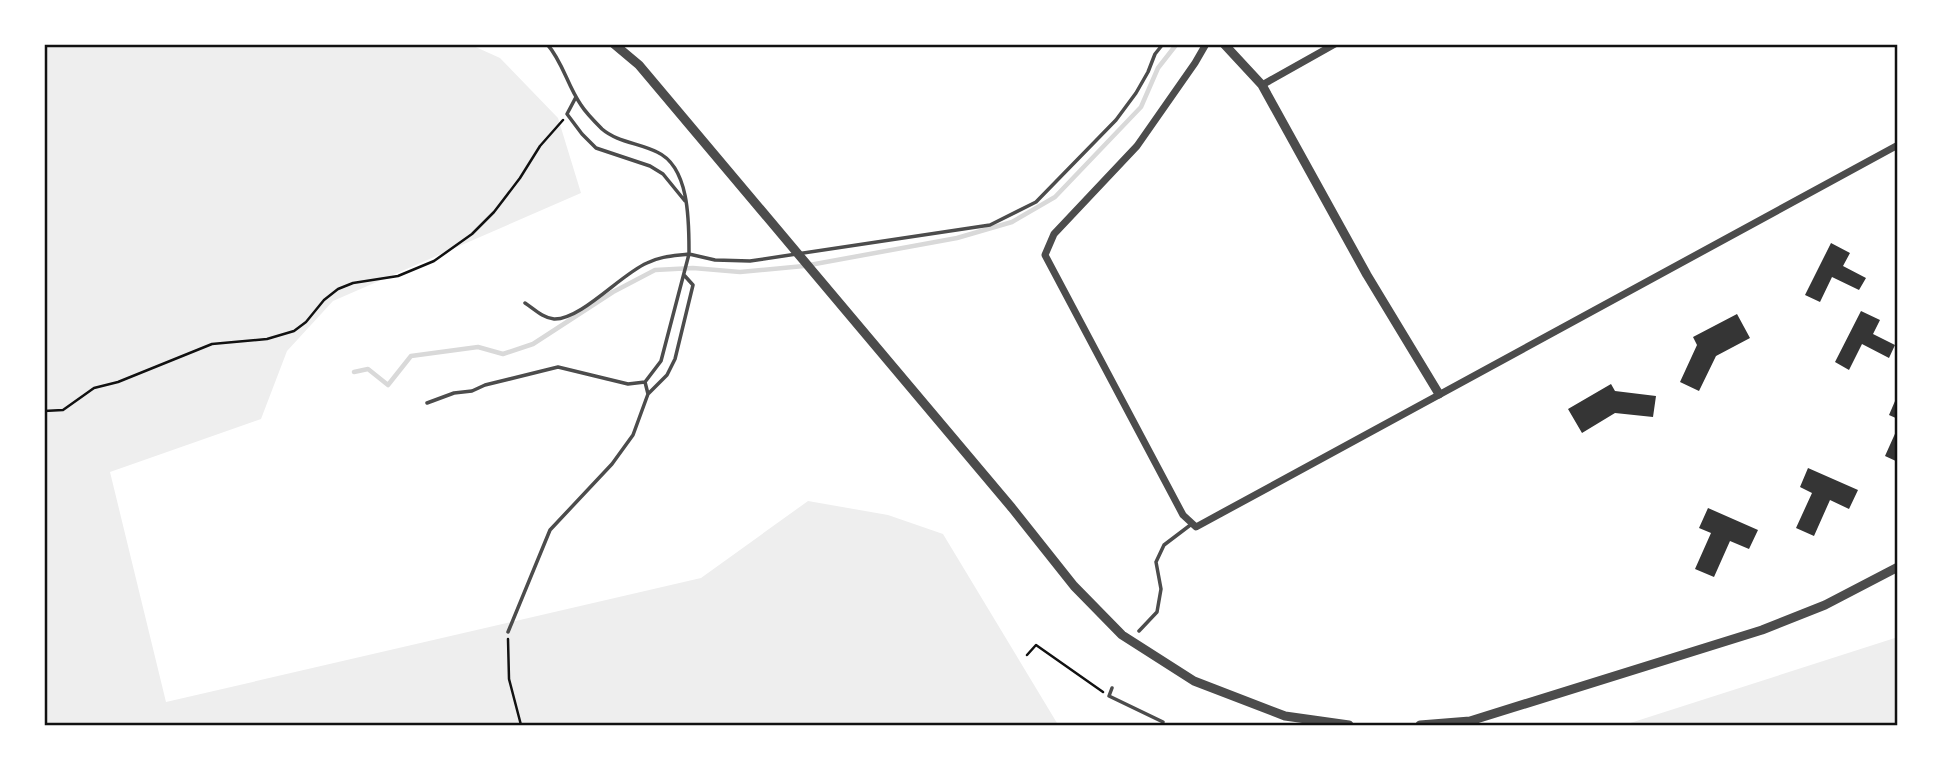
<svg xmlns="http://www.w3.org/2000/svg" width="1942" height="769" font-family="Helvetica,sans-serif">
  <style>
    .green { fill: #eee }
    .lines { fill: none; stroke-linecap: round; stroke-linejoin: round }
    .stream { stroke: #d9d9d9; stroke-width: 4.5 }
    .building { fill: #353535 }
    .path { stroke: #111; stroke-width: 2.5 }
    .service { stroke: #4c4c4c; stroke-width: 3.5 }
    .minor { stroke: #4c4c4c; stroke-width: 7 }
    .tertiary { stroke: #4c4c4c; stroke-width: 9 }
    .neatline { fill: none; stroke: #111; stroke-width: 2.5 }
  </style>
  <rect width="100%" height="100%" fill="#fff"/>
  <!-- green -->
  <path class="green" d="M44 44H469L500 58 558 118 581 193 333 301 287 351 261 419 110 472 166 702 701 578 808 501 888 515 943 534 1057 723 1061 725H44Z
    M1898 637V725H1624Z"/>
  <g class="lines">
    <!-- stream -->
    <path class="stream" d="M354 372 368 369 388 385 411 356 478 347 503 354 533 344 613 292 655 270 693 268 740 272 804 266 957 238 1012 222 1055 197 1141 107 1158 68 1176 45"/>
  </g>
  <!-- building -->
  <path class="building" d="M1831 243 1850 253 1843 266 1866 278 1859 290 1832 277 1820 302 1805 295Z
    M1861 311 1880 320 1873 334 1895 345 1889 358 1862 344 1849 370 1835 362Z
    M1737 314 1750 338 1716 356 1699 391 1680 382 1697 345 1693 337Z
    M1611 384 1615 391 1656 396 1653 417 1615 413 1582 433 1568 409Z
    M1898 394V419L1889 415Z
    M1898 427V462L1885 456Z
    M1808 468 1858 490 1849 509 1830 500 1814 536 1796 528 1812 493 1800 487Z
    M1708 508 1758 530 1749 549 1730 541 1714 577 1695 569 1711 533 1699 528Z"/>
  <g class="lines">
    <!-- path -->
    <path class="path" d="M44 411 63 410 94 388 118 382 212 344 267 339 294 331 306 322 324 300 338 289 353 283 398 276 434 261 472 234 494 212 520 178 540 146 563 120
      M508 639 509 679 521 725
      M1027 655 1036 645 1103 692"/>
    <!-- service -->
    <path class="service" d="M576 97 567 114 582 134 596 148 650 166 663 174 685 201
      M525 303C534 309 543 318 554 319 581 320 621 274 647 263 661 256 674 256 689 254 689 223 690 167 657 152 639 143 617 142 602 129 595 122 586 113 581 105 567 85 563 62 547 44
      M648 394 667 375 675 359 693 285 684 275
      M427 403 454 393 472 391 485 385 558 367 628 384 645 382
      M1139 631 1157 612 1161 589 1156 562 1164 545 1193 523
      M508 632 550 530 612 464 633 435 648 394 645 382 661 361 689 254 715 260 750 261 990 225 1036 202 1116 120 1136 93 1148 72 1155 54 1163 44
      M1112 688 1109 696 1163 722 1162 725"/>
    <!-- minor -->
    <path class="minor" d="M1206 44 1195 63 1137 146 1054 234 1045 255 1183 515 1196 527 1898 145
      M1262 85 1335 44"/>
    <!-- tertiary -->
    <path class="tertiary" d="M614 44 639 65 1012 508 1074 586 1122 635 1194 681 1285 716 1349 725
      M1224 44 1262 85 1367 275 1439 394
      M1420 725 1470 721 1762 630 1825 605 1898 567"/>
  </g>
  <!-- border -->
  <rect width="1942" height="769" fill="none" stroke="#ffffff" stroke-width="91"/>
  <rect x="46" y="46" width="1850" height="678" class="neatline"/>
</svg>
